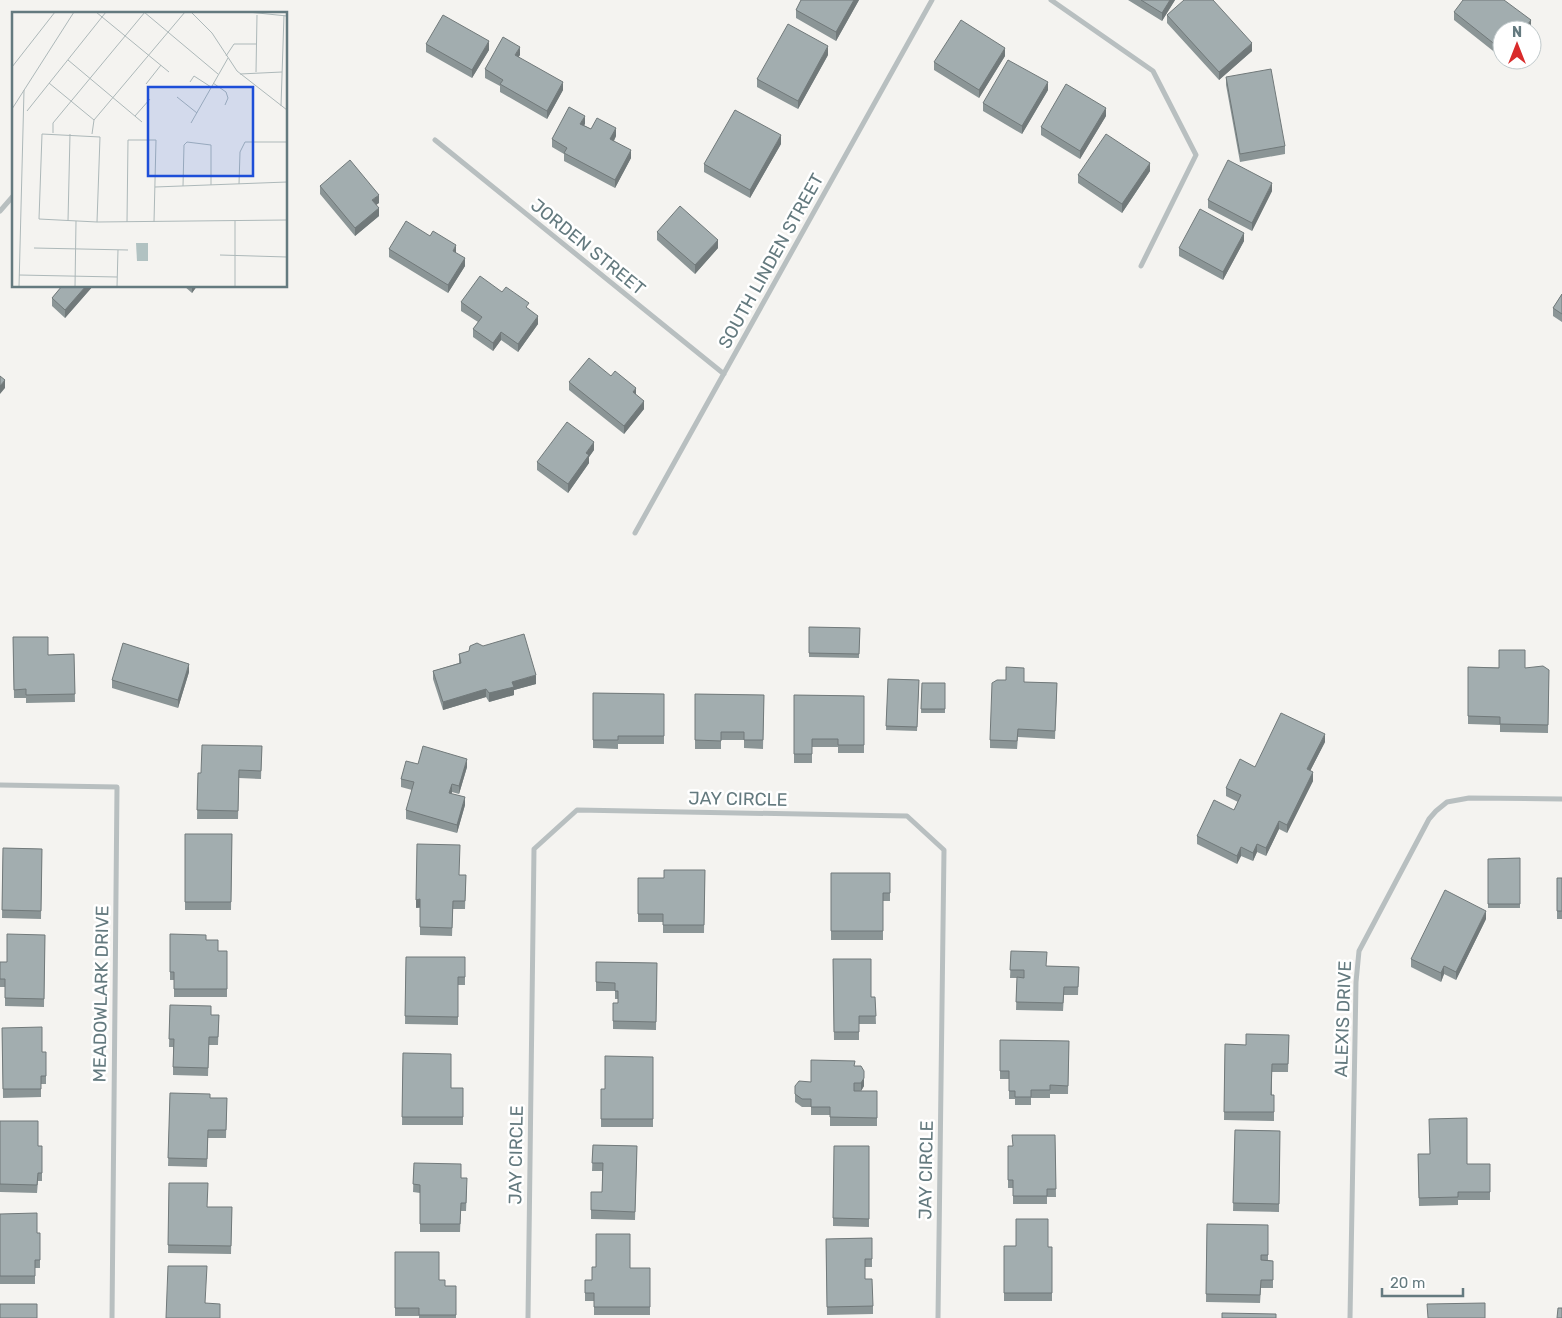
<svg xmlns="http://www.w3.org/2000/svg" width="1562" height="1318" font-family="Rubik,sans-serif">
  <style>
    .lines { fill: none; stroke-linecap: round; stroke-linejoin: round }
    .minor { stroke: #b8bfc0; stroke-width: 5 }
    .wall { fill: #8b9596 }
    .shaded-wall { fill: #71797a }
    .building { fill: #a2adaf; stroke: #71797a }
    .labels { text-anchor: middle; dominant-baseline: central; stroke-width: 5; stroke-linejoin: round; paint-order: stroke }
    .street-label { font-size: 18px; fill: #647a7f; stroke: #fff }
    .inset-road { fill: none; stroke: #adb8b9; stroke-width: 1 }
    .view { fill: #1d4ed8; fill-opacity: 0.15; stroke: #1d4ed8; stroke-width: 2.5 }
    .inset-edge { fill: none; stroke: #647a7f; stroke-width: 2.5 }
  </style>
  <rect width="100%" height="100%" fill="#f4f3f0"/>
  <g class="lines">
    <!-- minor -->
    <path class="minor" d="M1051 0 1153 71 1196 155 1141 266
      M435 140 724 374
      M0 211 14 195
      M635 533 932 0
      M0 785 117 787 112 1318
      M528 1318 534 849 577 810 907 816 944 850 938 1318
      M1350 1318 1356 982 1359 951 1429 819 1436 811 1447 802 1469 798 1562 799"/>
  </g>
  <!-- wall -->
  <path class="wall" d="M801 0H859L836 41 796 18V10Z
    M1128 0H1175L1162 21Z
    M1454 12 1531 28 1502 30V58L1454 20Z
    M1167 15 1252 51 1219 80 1167 23Z
    M426 44 489 50 472 78 426 52Z
    M520 55 518 57 563 90 547 119 500 92V86L485 78V69Z
    M828 55 798 109 757 87V79Z
    M1005 56 979 98 934 70V62Z
    M1226 77 1285 146V154L1240 162 1226 85Z
    M1048 90 1022 134 983 111V103Z
    M1106 116 1080 159 1041 135V127Z
    M585 124 584 125 591 129 616 136 614 141 631 158 615 188 564 161V154L552 147V139Z
    M781 144 750 198 704 172V164Z
    M1150 171 1122 213 1078 183V175Z
    M320 186 379 203 376 204 379 216 355 236 320 194Z
    M1272 191 1252 231 1208 208V200Z
    M657 232 718 248 695 274 657 240Z
    M1244 241 1223 280 1179 256V248Z
    M389 249 456 253 465 266 448 293 389 257Z
    M62 286H93L65 318 52 306V298Z
    M184 286H197L192 293Z
    M502 292 529 309 538 324 518 352 501 340 493 351 473 337V329L478 322 461 311V302Z
    M1562 294V322L1553 316V308Z
    M569 382 636 395 644 409 624 434 569 390Z
    M594 450 589 457V463L568 493 537 470V462Z
    M809 627 860 628 859 658 809 657Z
    M13 637 48 655 74 654 75 702 26 703V698H14Z
    M459 654 536 684 514 690V695L489 702 486 697 443 710 433 679V671L459 663Z
    M1468 667 1525 668 1549 670 1548 733 1500 732V725L1468 724Z
    M189 672 178 708 112 688V680Z
    M888 679 919 680 917 731 886 730Z
    M1024 682 1057 683 1055 739 1018 737 1017 749 990 748V740Z
    M922 683H945V713H921Z
    M593 693 664 694V744H618V749L593 748Z
    M695 694 764 695 763 749 744 748V740H721V749H695Z
    M794 695 864 696V753H838V747H812V763H794Z
    M1325 742 1310 771 1313 781 1287 833 1279 829 1266 856 1257 852 1253 861 1241 856 1237 864 1197 844V836L1234 810 1238 802 1226 796V788L1255 767Z
    M262 746 261 779 239 778 238 819H197L198 773H201Z
    M418 764 467 767 459 794 452 792V794L465 805 457 833 406 819V810L412 790 401 787V779Z
    M185 834H232L231 910H185Z
    M3 848 42 849 41 919 2 918Z
    M1520 858V908H1488V859Z
    M705 870 704 933H663V922H638V878H664Z
    M831 873H890V901H883V940H831Z
    M459 875H466L465 909H453L452 936 420 935V908H416Z
    M1557 878H1562V919H1557Z
    M1486 919 1456 980 1444 974 1441 982 1411 967V959Z
    M170 934 206 940 218 951H227V997H174V980H170Z
    M45 935 44 1007 5 1006V987H0V962H7Z
    M1011 951 1046 966 1079 967 1078 995H1064L1063 1011 1016 1010 1017 978H1010Z
    M406 957H465V985H458V1025L405 1024Z
    M833 959 871 997H875L876 1024H859V1040H834Z
    M596 962 657 963 656 1030 613 1029V1021L618 1003V999H615V991H596Z
    M170 1005 211 1015H219L218 1045H209L208 1076 173 1075V1047H169Z
    M2 1028 42 1052H46V1084H41V1097L3 1098Z
    M1289 1035 1288 1072H1272V1095H1274V1121L1224 1120 1225 1044 1246 1045Z
    M1000 1040 1069 1041 1068 1094H1050V1098H1031V1105H1015V1099H1009V1079H1000Z
    M403 1053 451 1088H463V1125H402Z
    M653 1057V1127H601V1119Z
    M855 1066 864 1086 861 1091H877V1126H830V1115H811V1107H802L795 1102V1086L811 1082Z
    M170 1093 210 1098H227L226 1138H208L207 1167 168 1166Z
    M0 1121 42 1154V1181H38L37 1193 0 1192Z
    M1235 1130 1280 1131 1279 1212 1233 1211Z
    M1055 1135 1056 1197H1047V1204H1013V1188H1008V1154L1012 1146Z
    M593 1145 637 1146 635 1220 591 1219V1192H602V1171H592Z
    M869 1146V1227L833 1226V1218Z
    M1418 1154 1467 1164H1490V1200H1458V1205L1419 1206Z
    M414 1163 461 1178 467 1187 466 1211H461L460 1232H420V1193L413 1192Z
    M169 1183 207 1207H232L231 1254 168 1253Z
    M0 1214 37 1233H40V1268H35V1284H0Z
    M1207 1224 1268 1225V1260L1273 1261V1288H1261L1260 1303 1206 1302Z
    M872 1238V1267H865V1279L873 1306V1314L827 1315 826 1239Z
    M1004 1246 1052 1247V1301H1004Z
    M395 1252 439 1280 445 1286H456V1318H419V1316H395Z
    M630 1268H650V1315H594V1301H585V1280H592Z"/>
  <!-- shaded-wall -->
  <path class="shaded-wall" d="M854 0H859L836 41V32Z
    M1170 0H1175L1162 21V13Z
    M1531 20V28L1529 30H1523Z
    M489 41V50L472 78V70Z
    M1252 43V51L1219 80V72Z
    M828 46V55L798 109V101Z
    M520 47V55L515 63V55Z
    M1005 48V56L979 98V90Z
    M563 82V90L547 119V111Z
    M1048 82V90L1022 134V126Z
    M1106 108V116L1080 159V151Z
    M585 116V124L580 132V124Z
    M616 128V136L610 148V139Z
    M781 135V144L750 198V190Z
    M631 150V158L615 188V180Z
    M1150 163V171L1122 213V204Z
    M1272 183V191L1252 231V223Z
    M379 195V203L372 208V200Z
    M379 208V216L355 236V228Z
    M1244 233V241L1223 280V272Z
    M718 240V248L695 274V265Z
    M456 245V253L453 251Z
    M465 258V266L448 293V285Z
    M86 286H93L65 318V310Z
    M194 286H197L192 293V288Z
    M538 316V324L518 352V344Z
    M501 332V340L493 351V343Z
    M5 380V388L0 394V386Z
    M636 388V396L633 392Z
    M644 401V409L624 434V426Z
    M594 442V450L589 457V463L568 493V484L586 453Z
    M189 664V672L178 708V700Z
    M536 675V684L514 690V695L489 702V693L512 682Z
    M486 689V697L443 710V702Z
    M1325 734V742L1307 777V769Z
    M467 759V767L459 794V786Z
    M1313 772V781L1287 833V825Z
    M452 784V792L449 801V793Z
    M465 797V805L457 833V825Z
    M1279 821V829L1266 856V848Z
    M1257 844V852L1253 861V853Z
    M1241 847V856L1237 864V856Z
    M420 899V907L416 908V900Z
    M1486 911V919L1456 980V972Z
    M1444 966V974L1441 982V973Z
    M864 1078V1086L861 1091V1083Z"/>
  <!-- building -->
  <path class="building" d="M801 0H854L836 32 796 10Z
    M1141 0H1170L1162 13Z
    M1184 0H1213L1252 43 1219 72 1167 15Z
    M1463 0H1504L1531 20 1523 30H1502V50L1454 12Z
    M443 15 489 41 472 70 426 44Z
    M961 20 1005 48 979 90 934 62Z
    M788 24 828 46 798 101 757 79Z
    M503 37 520 47 515 55 563 82 547 111 500 84 503 80 485 69Z
    M1008 60 1048 82 1022 126 983 103Z
    M1271 69 1285 146 1240 154 1226 77Z
    M1066 84 1106 108 1080 151 1041 127Z
    M569 107 585 116 580 124 591 129 597 118 616 128 610 139 631 150 615 180 564 153 567 148 552 139Z
    M735 110 781 135 750 190 704 164Z
    M1106 134 1150 163 1122 204 1078 175Z
    M350 160 379 195 372 200 379 208 355 228 320 186Z
    M1228 160 1272 183 1252 223 1208 200Z
    M680 206 718 240 695 265 657 232Z
    M1200 209 1244 233 1223 272 1179 248Z
    M406 221 430 236 433 231 456 245 453 251 465 258 448 285 389 249Z
    M480 276 502 292 506 287 529 303 526 307 538 316 518 344 501 332 493 343 473 329 482 317 461 302Z
    M62 286H86L65 310 52 298Z
    M1562 294V314L1553 308Z
    M589 358 611 376 615 371 636 388 633 392 644 401 624 426 569 382Z
    M0 376 5 380 0 386Z
    M567 422 594 442 586 453 589 455 568 484 537 462Z
    M809 627 860 628 859 654 809 653Z
    M524 634 536 675 512 682 514 687 489 693 486 689 443 702 433 671 461 663 459 654 469 651 470 646 477 643 483 646Z
    M13 637H48V655L74 654 75 694 26 695V689L14 690Z
    M123 643 189 664 178 700 112 680Z
    M1499 650H1525V668L1543 666 1549 670 1548 725 1500 724V717L1468 716V667L1499 668Z
    M1006 667 1024 668V682L1057 683 1055 731 1018 729 1017 741 990 740 992 683 997 680H1006Z
    M888 679 919 680 917 727 886 726Z
    M922 683H945V709H921Z
    M593 693 664 694V736H618V740H593Z
    M695 694 764 695 763 740H744V732H721V741L695 740Z
    M794 695 864 696V745H838V739H812V754H794Z
    M1281 713 1325 734 1307 769 1313 772 1287 825 1279 821 1266 848 1257 844 1253 853 1241 847 1237 856 1197 836 1214 800 1234 810 1241 795 1226 788 1240 759 1255 767Z
    M202 745 262 746 261 771 239 770 238 811 197 810 198 773H201Z
    M423 746 467 759 459 786 452 784 449 793 465 797 457 825 406 810 414 782 401 779 406 761 418 764Z
    M185 834H232L231 902H185Z
    M417 844 460 845 459 875H466L465 901H453L452 928 420 927V899L416 900Z
    M3 848 42 849 41 911 2 910Z
    M1520 858V904H1488V859Z
    M664 870H705L704 925H663V914H638V878H664Z
    M831 873H890V893H883V931H831Z
    M1557 878H1562V911H1557Z
    M1445 890 1486 911 1456 972 1444 966 1441 973 1411 959Z
    M7 934 45 935 44 999 5 998V979H0V962H7Z
    M170 934 206 935V940H218V951H227V989H174V972H170Z
    M1011 951 1047 952 1046 966 1079 967 1078 987H1064L1063 1003 1016 1002 1017 977 1024 978V970H1010Z
    M406 957H465V977H458V1017L405 1016Z
    M833 959H871V997H875L876 1016H859V1032H834Z
    M596 962 657 963 656 1022 613 1021V1003H618V991H615V983L596 982Z
    M170 1005 211 1006V1015H219L218 1037H209L208 1068 173 1067 174 1039H169Z
    M42 1027V1052H46V1076H41V1089H3L2 1028Z
    M1246 1034 1289 1035 1288 1064H1272L1271 1095H1274V1112H1224L1225 1044 1246 1045Z
    M1000 1040 1069 1041 1068 1086 1050 1085V1090H1031V1097H1015V1091H1009V1071H1000Z
    M403 1053 451 1054V1088H463V1117H402Z
    M605 1056 653 1057V1119H601V1089H605Z
    M811 1060 855 1061 854 1066H861L864 1071V1078L861 1083H854V1091H877V1118L830 1117V1107H811V1099H802L795 1094V1086L799 1081 811 1082Z
    M170 1093 210 1094V1098H227L226 1130H208L207 1159 168 1158Z
    M1467 1118V1164H1490V1192H1458V1197L1419 1198 1418 1154H1430L1429 1119Z
    M0 1121H38V1146H42V1173H38L37 1185 0 1184Z
    M1235 1130 1280 1131 1279 1204 1233 1203Z
    M1012 1135H1055L1056 1189H1047V1196H1013V1180H1008V1146H1013Z
    M593 1145 637 1146 635 1212 591 1210V1192H602L603 1163H592Z
    M834 1146H869V1219L833 1218Z
    M414 1163 461 1164V1178H467L466 1203H461L460 1224H420V1185L413 1184Z
    M169 1183H208L207 1207H232L231 1246 168 1245Z
    M37 1213V1233H40V1260H35V1276H0V1214Z
    M1016 1219H1048V1247H1052V1293H1004V1246H1016Z
    M1207 1224 1268 1225V1255H1261V1260L1273 1261V1280H1261L1260 1295 1206 1294Z
    M596 1234H630V1268H650V1307H594V1293H585V1280H592V1267H596Z
    M872 1238V1259H865V1279H872L873 1306 827 1307 826 1239Z
    M395 1252H439V1280H445V1286H456V1315H419V1308H395Z
    M168 1266H207L205 1303 220 1304V1318H166Z
    M1485 1303V1318H1428L1427 1304Z
    M0 1304H37V1318H0Z
    M1558 1308H1562V1318H1557Z
    M1222 1313 1276 1314V1318H1222Z"/>
  <g class="labels">
    <!-- street labels -->
    <g class="street-label">
      <text transform="translate(588 247) rotate(39)">JORDEN STREET</text>
      <text transform="translate(771 261) rotate(-61)">SOUTH LINDEN STREET</text>
      <text transform="translate(738 799) rotate(1)">JAY CIRCLE</text>
      <text transform="translate(101 994) rotate(-89)">MEADOWLARK DRIVE</text>
      <text transform="translate(1343 1019) rotate(-88)">ALEXIS DRIVE</text>
      <text transform="translate(516 1155) rotate(-89)">JAY CIRCLE</text>
      <text transform="translate(926 1170) rotate(-89)">JAY CIRCLE</text>
    </g>
  </g>
  <!-- overview -->
  <g transform="translate(12 12)">
    <rect width="275" height="275" fill="#f4f3f0"/>
    <path d="M124 231H136V249H125Z" fill="#b1c2c2"/>
    <path class="inset-road" d="M84 0 157 60M132 0 206 62M179 0 200 21 225 59 275 98M236 0 275 4M214 44 222 32H244M56 48 130 110M0 55 43 0M244 60 245 3M228 62 270 60M178 70 182 64 199 75M37 71 82 108M201 71 214 80 216 86 213 93M134 72 149 53M165 85 185 101M269 94 272 3M0 97 62 0M15 99 94 0M123 104 138 87M179 111 216 46M41 121V111L133 0M30 122 88 125 85 210 27 207ZM80 122 82 108 173 0M227 172 228 140 233 130H275M171 174 172 133 175 130 199 133V173M143 175 275 170M56 209 58 122M85 210 275 208M115 210 116 128H144L142 210M22 236 116 238M208 243 275 245M7 263 105 265M7 275 12 78M63 275 64 209M105 275 106 238M223 275V209"/>
    <path class="view" d="M136 75H241V164H136Z"/>
    <rect width="275" height="275" class="inset-edge"/>
  </g>
  <!-- north arrow -->
  <g transform="translate(1517 45)"><circle r="24" fill="#ffffff" stroke="#c1cacc"/>
  <path d="M0-4L9 19L0 12L-9 19Z" fill="#d92b2b"/>
  <text y="-8" font-size="14" font-weight="bold" text-anchor="middle" fill="#647a7f">N</text>
  </g>
  <!-- scale -->
  <path d="M1382 1288v8h81v-8" fill="none" stroke="#647a7f" stroke-width="2.5"/>
  <text x="1390" y="1288" font-size="15" fill="#647a7f" stroke="#ffffff" stroke-width="4" paint-order="stroke">20 m</text>
</svg>
